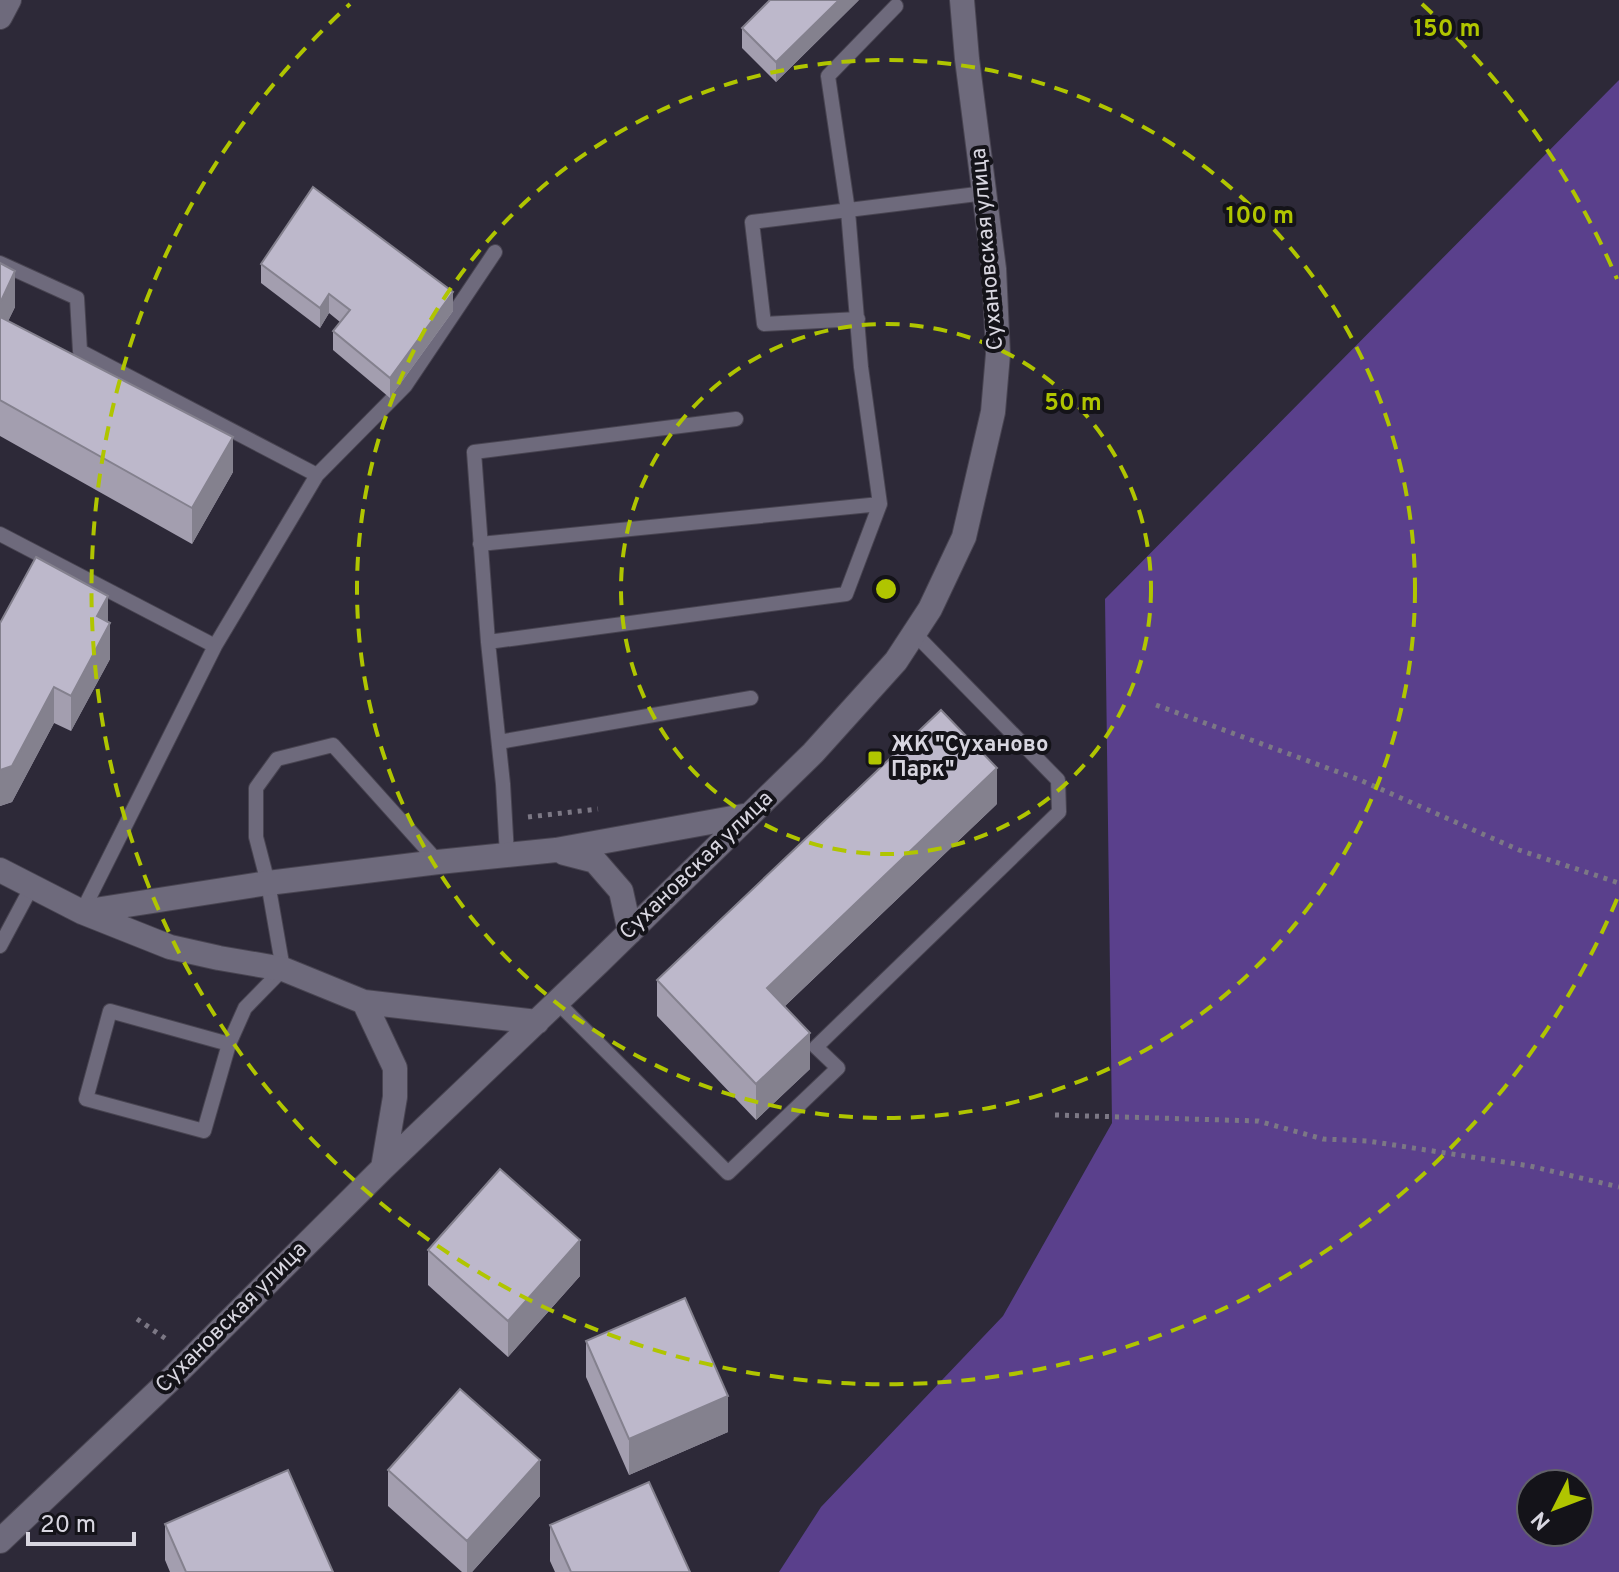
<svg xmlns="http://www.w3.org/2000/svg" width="1619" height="1572" font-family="Overpass,sans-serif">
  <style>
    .forest { fill: #5a408c; fill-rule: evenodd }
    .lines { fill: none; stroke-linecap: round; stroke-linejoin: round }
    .lane-casing { stroke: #484451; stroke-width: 16 }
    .street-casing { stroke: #484451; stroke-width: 26 }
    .path { stroke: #7c7885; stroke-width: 5; stroke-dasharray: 4 6; stroke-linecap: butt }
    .lane { stroke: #6e6a7c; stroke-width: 14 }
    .street { stroke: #6e6a7c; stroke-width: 24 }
    .wall { fill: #a39eaf }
    .shaded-wall { fill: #84818e }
    .building { fill: #bdb8cb; stroke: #84818e; stroke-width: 2 }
    .ring { fill: none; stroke: #b0c500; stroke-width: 4; stroke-dasharray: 14 10 }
    .poi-dot { fill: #b0c500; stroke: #141319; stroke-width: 3 }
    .labels { text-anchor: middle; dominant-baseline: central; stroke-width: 8; stroke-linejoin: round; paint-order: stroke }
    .street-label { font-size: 22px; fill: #d8d6e0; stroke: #141319 }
    .poi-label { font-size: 22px; font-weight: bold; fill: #d8d6e0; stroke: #141319; text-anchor: start }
    .centre { fill: #b0c500; stroke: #141319; stroke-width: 4 }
    .ring-label { font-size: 24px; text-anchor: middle; font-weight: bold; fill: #b0c500; stroke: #141319; stroke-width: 8; stroke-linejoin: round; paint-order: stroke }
  </style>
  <rect width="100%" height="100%" fill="#2d2938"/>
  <!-- forest -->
  <path class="forest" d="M1619 80V1572H779L821 1507 1003 1316 1112 1123 1105 599ZM1531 1484H1579V1532H1531Z"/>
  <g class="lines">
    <defs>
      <path id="lane" d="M0 263 77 298 80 351 317 475 215 646 82 912
        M858 319 764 324 752 222 985 193
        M317 475 405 386 495 252
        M0 534 215 646
        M480 544 880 504
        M488 642 846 594 880 504 861 367 848 211 828 76 896 6
        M499 742 751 698
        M507 855 503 784 488 642 474 452 736 419
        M0 946 31 888
        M557 1002 728 1173 838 1068 816 1047 1059 812 1058 780 914 633
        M229 1044 110 1011 86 1099 204 1131 229 1044 245 1008 283 969 268 883 256 837V788L277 759 333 745 438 862"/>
      <path id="street" d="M0 17 9 0
        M564 853 595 861 621 891 630 932
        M0 870 82 912 170 947 219 958 283 969 364 1002 395 1068V1097L383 1168
        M82 912 268 883 438 862 556 850 749 815
        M364 1002 537 1022
        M0 1541 172 1378 383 1168 598 963 813 753 896 661 930 609 964 537 993 412 998 354 994 269 967 59 962 0"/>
    </defs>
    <!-- lane casing -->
    <use href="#lane" class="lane-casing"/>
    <!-- street casing -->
    <use href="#street" class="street-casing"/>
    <!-- path -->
    <path class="path" d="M1156 705 1360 780 1519 850 1619 883
      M528 817 598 809
      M1055 1115 1258 1121 1323 1139 1368 1141 1530 1166 1619 1187
      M137 1319 169 1341"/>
    <!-- lane -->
    <use href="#lane" class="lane"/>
    <!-- street -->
    <use href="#street" class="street"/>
  </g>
  <!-- wall -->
  <path class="wall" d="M859 0 776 82 742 48V28Z
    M0 263 15 307 8 321 233 472 192 544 0 436Z
    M261 264 453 311 390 398 333 350V331L340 322 329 313 320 328 261 283Z
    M108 622 110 659 71 731 54 723 12 802 0 806V623Z
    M997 804 785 1006 810 1069 756 1120 657 1016V980Z
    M428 1250 580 1276 508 1357 428 1285Z
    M586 1341 728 1432 629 1475 586 1377Z
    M388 1470 540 1496 472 1572H462L388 1506Z
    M165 1524 333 1572H170L165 1560Z
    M550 1525 690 1572H555L550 1561Z"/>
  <!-- shaded-wall -->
  <path class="shaded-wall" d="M839 0H859L776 82V62Z
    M15 271V307L0 338V303Z
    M453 292V311L390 398V378Z
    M329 294V313L320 328V308Z
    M233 437V472L192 544V508Z
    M108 596V627L110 623V659L71 731V696L97 616Z
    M54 687V723L12 802 0 806V770Z
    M997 768V804L767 1023V988Z
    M810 1033V1069L756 1120V1084Z
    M580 1240V1276L508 1357V1321Z
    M728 1396V1432L629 1475V1439Z
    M540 1460V1496L472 1572H467V1541Z"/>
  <!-- building -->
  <path class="building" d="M770 0H839L776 62 742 28Z
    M313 187 453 292 390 378 333 331 350 310 329 294 320 308 261 264Z
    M0 263 15 271 0 303Z
    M0 317 233 437 192 508 0 400Z
    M36 557 108 596 97 616 110 623 71 696 54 687 12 766 0 770V623Z
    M941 710 997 768 767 988 810 1033 756 1084 657 980Z
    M500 1169 580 1240 508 1321 428 1250Z
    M685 1298 728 1396 629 1439 586 1341Z
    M460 1389 540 1460 467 1541 388 1470Z
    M288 1470 333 1572H186L165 1524Z
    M649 1482 690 1572H571L550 1525Z"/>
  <!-- distance rings -->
  <g class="ring">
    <circle cx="886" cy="589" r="265"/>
    <circle cx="886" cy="589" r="529"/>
    <path d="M1617 899A794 794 0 1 1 350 4M1422 4A794 794 0 0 1 1617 279"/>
  </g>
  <!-- markers -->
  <rect class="poi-dot" x="867" y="750" width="16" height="16" rx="4"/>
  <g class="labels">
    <!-- street labels -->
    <g class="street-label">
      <text transform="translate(988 249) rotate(-95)">Сухановская улица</text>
      <text transform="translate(697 866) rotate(-44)">Сухановская улица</text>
      <text transform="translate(232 1318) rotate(-45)">Сухановская улица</text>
    </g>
    <!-- poi labels -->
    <g class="poi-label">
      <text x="891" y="745">ЖК "Суханово<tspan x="891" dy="25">Парк"</tspan></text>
    </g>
  </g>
  <circle cx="886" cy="589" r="12" class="centre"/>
  <g class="ring-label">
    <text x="1447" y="36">150 m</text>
    <text x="1260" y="223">100 m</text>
    <text x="1073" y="410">50 m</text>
  </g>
  <!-- north arrow -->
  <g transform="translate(1555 1508) rotate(228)"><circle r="38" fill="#141319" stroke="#626169" stroke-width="2"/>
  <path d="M0-6L14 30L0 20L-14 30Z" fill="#b0c500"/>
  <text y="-12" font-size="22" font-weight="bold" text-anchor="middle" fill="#d8d6e0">N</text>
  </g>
  <!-- scale -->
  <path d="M28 1532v12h106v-12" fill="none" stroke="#d8d6e0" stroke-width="4"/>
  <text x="40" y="1532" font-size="24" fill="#d8d6e0" stroke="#141319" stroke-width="6" paint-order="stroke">20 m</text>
</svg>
